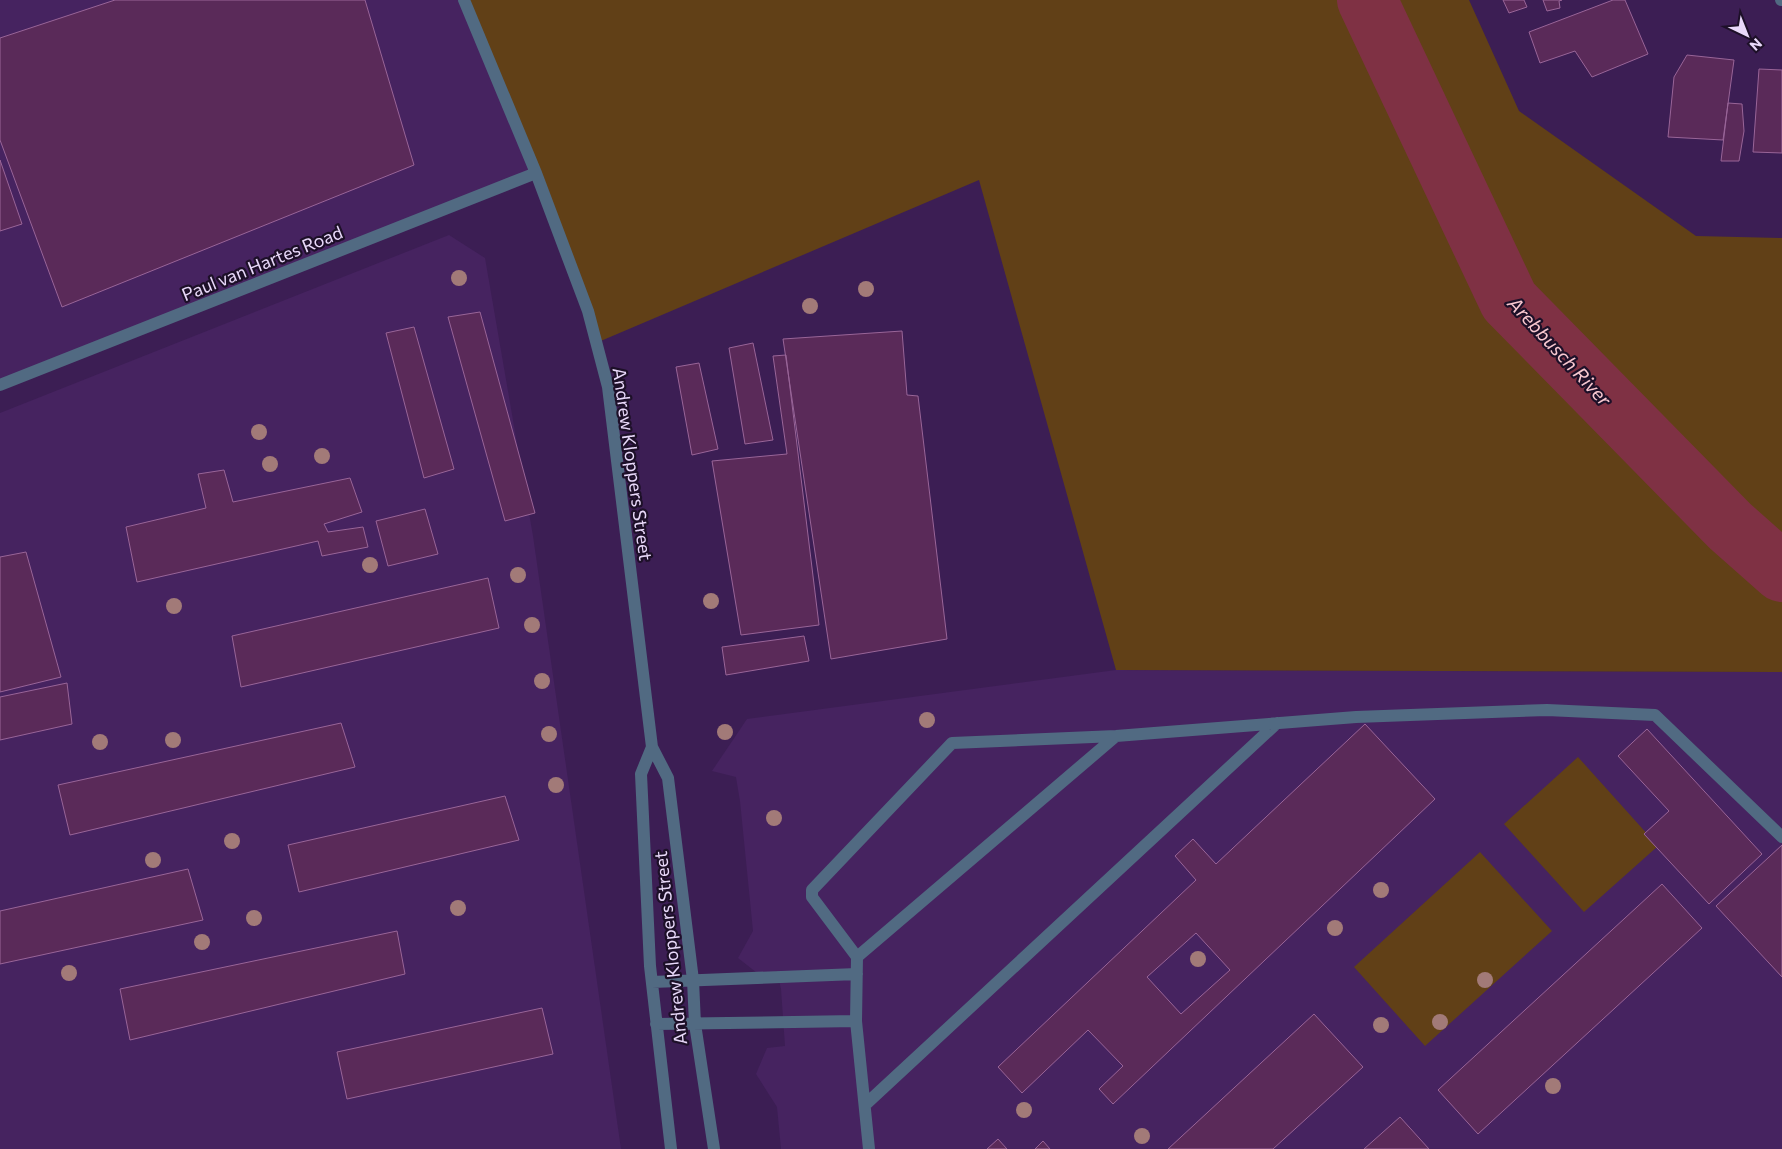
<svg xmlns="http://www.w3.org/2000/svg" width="1782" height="1149" font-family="Commissioner,sans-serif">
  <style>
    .built { fill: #462360 }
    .green { fill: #614017 }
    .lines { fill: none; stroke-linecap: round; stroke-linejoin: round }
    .river { stroke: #7f3144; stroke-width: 60 }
    .building { fill: #5a2a59; stroke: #996598; fill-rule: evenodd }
    .minor { stroke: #516a82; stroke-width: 12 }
    .tree { fill: #a27a78 }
    .labels { text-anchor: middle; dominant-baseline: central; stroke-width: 4.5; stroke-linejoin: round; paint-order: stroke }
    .street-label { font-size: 18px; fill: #e9d9fa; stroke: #1d1028 }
    .water-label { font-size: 19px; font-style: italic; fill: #f9c8d0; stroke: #1d1028 }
  </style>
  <rect width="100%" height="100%" fill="#3c1e54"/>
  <!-- built -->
  <path class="built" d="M0 0H467L536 173 0 385Z
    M449 235 485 258 533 536 621 1149H0V413Z
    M1116 670 1782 672V1149H781L777 1107 756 1074 767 1048 785 1046 781 989 777 971 761 976 738 958 753 931 740 801 736 777 712 771 747 719Z"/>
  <!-- green -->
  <path class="green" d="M467 0H1469L1519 111 1696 236 1782 238V672L1116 670 979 180 596 343Z
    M1578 757 1658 846 1584 912 1504 824Z
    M1480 852 1552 931 1425 1046 1354 967Z"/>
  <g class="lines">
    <!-- river -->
    <path class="river" d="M1367 0 1509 301 1730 526 1782 572"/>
  </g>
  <!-- building -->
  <path class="building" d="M115 0H365L414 165 62 307 0 140V38Z
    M1503 0H1524L1527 7 1509 13Z
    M1543 0H1562L1559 1 1560 8 1547 11Z
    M1613 0H1625L1648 54 1592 77 1575 51 1540 63 1529 32Z
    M1687 55 1734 60 1723 140 1668 137 1674 77Z
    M1759 69 1782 70V153L1753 152Z
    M1728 103 1742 104 1744 131 1739 161H1721Z
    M0 160 22 224 0 231Z
    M480 312 535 513 505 521 448 317Z
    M414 327 454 469 424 478 386 333Z
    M902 331 907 395 918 396 947 639 831 659 783 339Z
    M753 343 773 440 745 444 729 348Z
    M786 355 819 625 741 635 712 461 787 454 773 356Z
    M699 363 718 449 692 455 676 367Z
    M224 470 233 502 350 478 362 512 324 524 328 532 363 527 368 547 322 556 318 541 137 582 126 527 206 508 198 474Z
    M425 509 438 554 388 566 376 521Z
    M26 552 61 677 0 692V557Z
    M488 578 499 628 241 687 232 636Z
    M804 636 809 661 726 675 722 647Z
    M67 683 72 724 0 740V697Z
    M341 723 355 767 70 835 58 785Z
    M1365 724 1435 799 1113 1104 1099 1089 1123 1066 1088 1030 1022 1093 998 1067 1196 880 1175 856 1193 839 1216 864ZM1196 933 1230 970 1181 1014 1147 977Z
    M1647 729 1762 854 1709 904 1644 834 1669 811 1618 756Z
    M505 796 519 840 299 892 288 845Z
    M1782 845V977L1716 906Z
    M188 869 203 920 0 964V911Z
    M1662 884 1702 928 1478 1134 1438 1090Z
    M397 931 405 974 130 1040 120 989Z
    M542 1008 553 1054 347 1099 337 1052Z
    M1314 1014 1363 1067 1273 1149H1168Z
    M1400 1117 1429 1149H1364Z
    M998 1139 1007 1149H987Z
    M1043 1141 1050 1149H1035Z"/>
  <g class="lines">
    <!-- minor -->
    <path class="minor" d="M464 0 536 173 588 311 608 387 652 747 668 778 693 980 695 1024 714 1149
      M1781 0H1782
      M0 385 536 173
      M652 747 641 774 650 966 671 1149
      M857 957 1116 736
      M652 982 857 974
      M656 1024 856 1021
      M866 1104 1277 723
      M869 1149 856 1021 857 957 812 897V890L952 743 1116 736 1356 717 1547 710 1655 715 1782 837"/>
  </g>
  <!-- trees -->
  <g class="tree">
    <circle cx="459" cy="278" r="8"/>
    <circle cx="866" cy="289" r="8"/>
    <circle cx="810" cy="306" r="8"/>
    <circle cx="259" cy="432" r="8"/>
    <circle cx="322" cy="456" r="8"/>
    <circle cx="270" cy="464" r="8"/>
    <circle cx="370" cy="565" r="8"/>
    <circle cx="518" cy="575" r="8"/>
    <circle cx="711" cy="601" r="8"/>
    <circle cx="174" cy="606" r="8"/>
    <circle cx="532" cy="625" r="8"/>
    <circle cx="542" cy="681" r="8"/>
    <circle cx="927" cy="720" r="8"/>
    <circle cx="725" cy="732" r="8"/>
    <circle cx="549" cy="734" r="8"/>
    <circle cx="173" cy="740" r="8"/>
    <circle cx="100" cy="742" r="8"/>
    <circle cx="556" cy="785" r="8"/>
    <circle cx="774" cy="818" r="8"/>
    <circle cx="232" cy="841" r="8"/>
    <circle cx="153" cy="860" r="8"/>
    <circle cx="1381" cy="890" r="8"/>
    <circle cx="458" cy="908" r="8"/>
    <circle cx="254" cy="918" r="8"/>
    <circle cx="1335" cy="928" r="8"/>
    <circle cx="202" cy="942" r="8"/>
    <circle cx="1198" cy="959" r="8"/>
    <circle cx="69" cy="973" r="8"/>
    <circle cx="1485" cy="980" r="8"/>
    <circle cx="1440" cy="1022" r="8"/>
    <circle cx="1381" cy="1025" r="8"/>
    <circle cx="1553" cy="1086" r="8"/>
    <circle cx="1024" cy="1110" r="8"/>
    <circle cx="1142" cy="1136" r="8"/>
  </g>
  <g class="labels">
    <!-- street labels -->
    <g class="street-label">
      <text transform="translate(262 263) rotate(-22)">Paul van Hartes Road</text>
      <text transform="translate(633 464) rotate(82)">Andrew Kloppers Street</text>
      <text transform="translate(670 948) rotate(-96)">Andrew Kloppers Street</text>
    </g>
    <!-- water labels -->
    <g class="water-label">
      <text transform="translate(1560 351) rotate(47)">Arebbusch River</text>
    </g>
  </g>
  <!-- north arrow -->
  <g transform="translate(1747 35) rotate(137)" stroke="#1d1028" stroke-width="4" paint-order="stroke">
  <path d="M0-4L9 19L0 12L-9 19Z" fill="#e9d9fa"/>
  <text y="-8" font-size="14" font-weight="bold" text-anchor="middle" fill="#e9d9fa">N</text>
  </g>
</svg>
